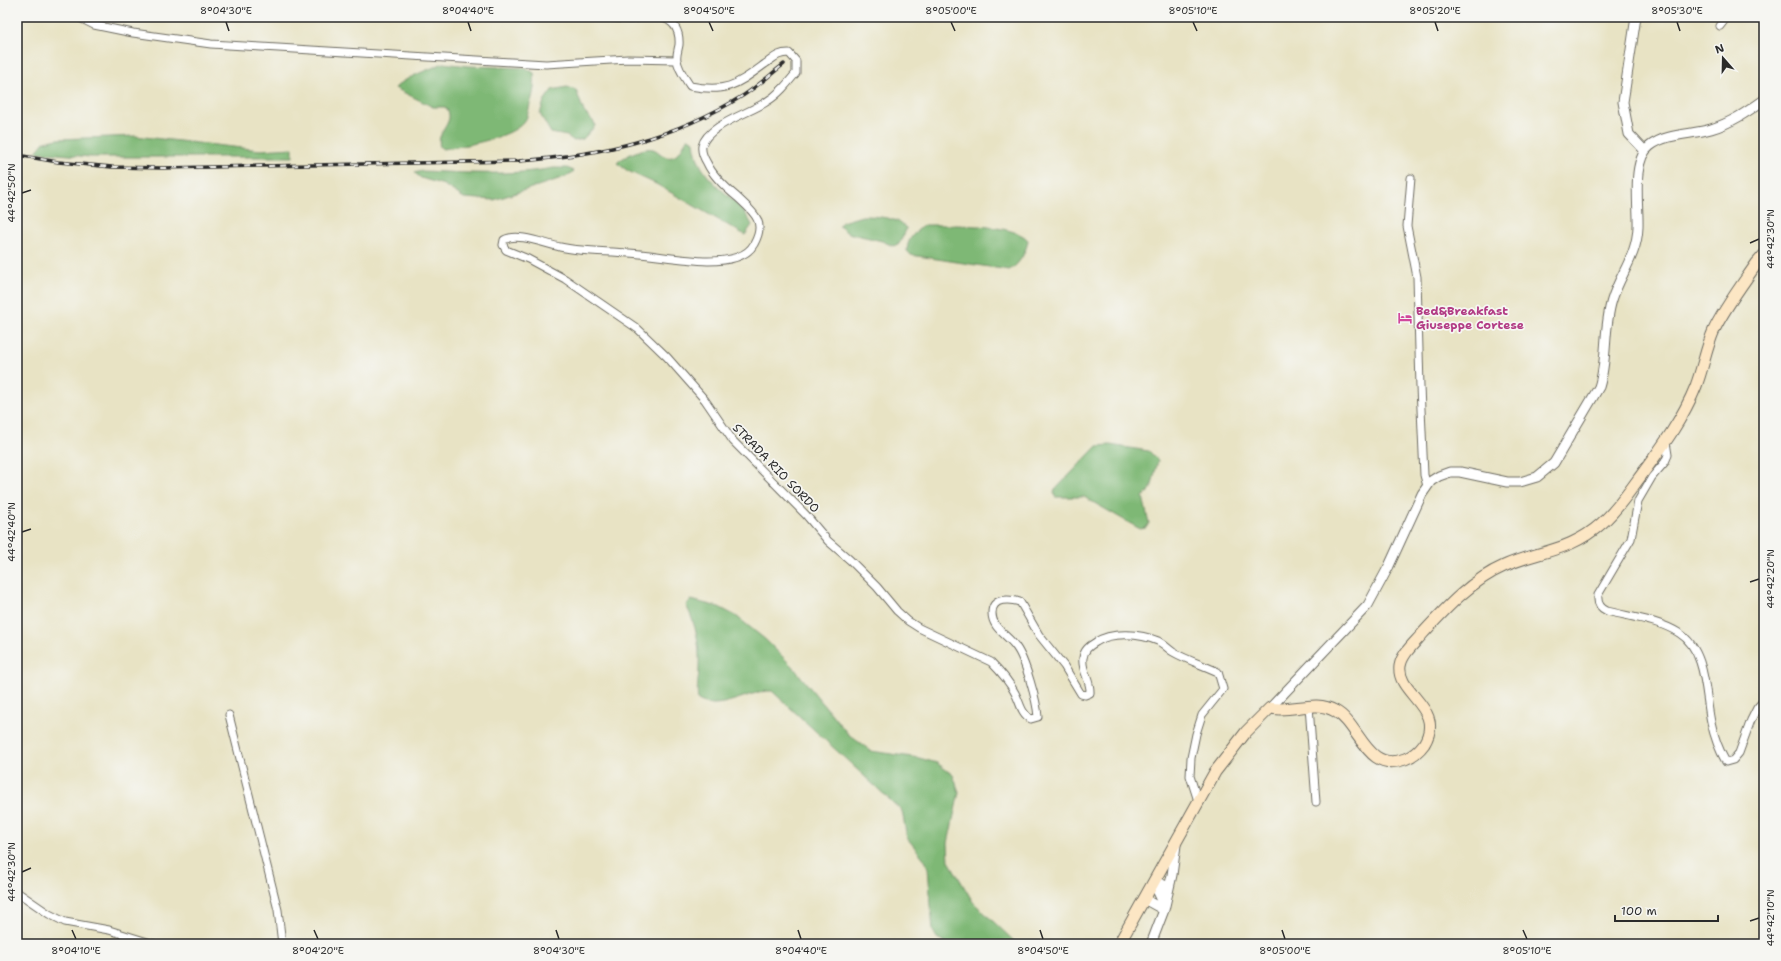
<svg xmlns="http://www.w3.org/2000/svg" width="1781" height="961" font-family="'Shantell Sans',sans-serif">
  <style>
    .forest { fill: #7eb875; stroke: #547250 }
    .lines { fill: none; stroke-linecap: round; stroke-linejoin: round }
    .minor-casing { stroke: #6d6b61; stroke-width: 9 }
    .tertiary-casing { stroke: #6d6b61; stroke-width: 11 }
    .secondary-casing { stroke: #6d6b61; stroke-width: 13 }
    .minor { stroke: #fff; stroke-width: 7 }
    .tertiary { stroke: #fff; stroke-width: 9 }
    .secondary { stroke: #fce6c4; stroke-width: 11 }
    .rail-casing { stroke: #2b2b2b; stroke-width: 3.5 }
    .rail { stroke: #f6f6f2; stroke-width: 2; stroke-dasharray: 6; stroke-linecap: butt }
    .ticks { fill: none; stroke: #2b2b2b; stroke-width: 1.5 }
    .labels { text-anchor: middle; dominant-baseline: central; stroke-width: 3.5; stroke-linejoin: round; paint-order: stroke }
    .hotel-label { font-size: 12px; font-weight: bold; fill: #b23c85; stroke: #f6f6f2; text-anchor: start }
    .street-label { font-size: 12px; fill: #2b2b2b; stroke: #f6f6f2 }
    .neatline { fill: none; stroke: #2b2b2b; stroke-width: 1.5 }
    .ticks-label { font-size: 10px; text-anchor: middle; fill: #2b2b2b }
  </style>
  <rect width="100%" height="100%" fill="#f6f6f2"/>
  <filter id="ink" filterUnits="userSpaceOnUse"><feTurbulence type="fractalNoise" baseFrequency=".025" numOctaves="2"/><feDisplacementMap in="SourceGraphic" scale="8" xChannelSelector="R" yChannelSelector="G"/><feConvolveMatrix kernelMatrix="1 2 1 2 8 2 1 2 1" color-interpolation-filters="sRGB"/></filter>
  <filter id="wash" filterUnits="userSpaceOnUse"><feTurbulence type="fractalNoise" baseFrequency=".012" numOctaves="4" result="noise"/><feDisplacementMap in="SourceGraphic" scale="16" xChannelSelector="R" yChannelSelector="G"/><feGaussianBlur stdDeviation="0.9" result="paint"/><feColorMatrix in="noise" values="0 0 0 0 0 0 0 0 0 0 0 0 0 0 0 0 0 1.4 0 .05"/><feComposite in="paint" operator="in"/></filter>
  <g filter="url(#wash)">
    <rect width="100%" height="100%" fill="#e8e3c4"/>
    <!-- forest -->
    <path class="forest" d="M443 63 468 66 526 68 534 73C535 84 534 93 530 104 529 109 528 114 526 119 516 138 463 146 443 149L440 147C439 144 439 140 440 137 444 126 455 118 445 107H433L395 88C407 76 427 71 443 63Z
      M567 87 576 90 584 112 594 122 595 126 583 139 574 141 567 136 551 133 540 114 544 101 552 90Z
      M135 136 260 150 293 148V157H91L36 152 44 142 58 139Z
      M688 138 694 141C697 185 736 191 752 225L745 235 656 184 628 171 617 163C622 157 645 146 653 149 657 150 660 154 664 156 677 162 682 147 688 138Z
      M554 168H567L574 171 570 175 553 181 494 200 464 198 444 185 421 178 415 173 422 171C466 173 511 176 554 168Z
      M862 216C876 216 897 217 907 228L899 244 893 246 882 241 848 233 839 226 842 222Z
      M924 225C947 225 1014 223 1028 240 1027 250 1019 266 1009 270L911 255 907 251C907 239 915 232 924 225Z
      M1110 445 1149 451 1158 460 1151 489 1143 497 1149 523 1146 528 1140 529 1084 497H1055L1054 491 1097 446Z
      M691 600 719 607 736 616 766 640 793 667 848 734 871 751 919 758 937 763 953 775 959 792 948 843 949 861 973 902 1017 944H949L937 938 933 931 928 868 925 860 907 838 902 811 772 691C748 690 720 713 698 700 696 689 699 678 699 666 700 644 696 625 686 605Z"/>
  </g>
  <g filter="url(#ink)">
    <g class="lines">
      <defs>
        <path id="minor" d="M78 17 94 25 133 33 211 44 546 64 628 59 676 60
          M606 17 630 19 642 17
          M660 17C674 20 680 31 679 45 678 50 676 56 677 60 678 69 685 78 690 86 727 93 736 85 765 64 774 58 777 53 789 53L796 61V73C787 84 778 95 766 102 750 113 707 125 702 146 701 152 704 158 707 163 713 176 726 188 737 197 753 212 767 221 754 244 746 259 723 261 708 261 681 260 655 255 629 253 606 251 582 252 560 247 545 244 518 232 504 240L503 245 506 250 528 259 565 279 638 329 667 357 705 400 733 441 806 515 828 541 850 560 877 587 897 611 908 621 919 628 991 662C1000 671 1009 681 1015 693 1020 702 1021 714 1031 719L1038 717C1037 701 1025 659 1016 647 1008 635 992 629 992 613 992 597 1010 599 1020 602L1039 635 1064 666 1081 694 1085 695 1090 693C1091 680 1081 671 1083 658 1084 650 1089 646 1096 642 1112 631 1141 634 1158 641 1164 644 1168 649 1173 652 1187 660 1203 665 1218 672L1223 689 1202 715 1196 734 1191 758 1190 776 1198 801
          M1720 26 1727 17
          M1411 178 1407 226 1417 277 1420 387 1424 475 1427 486
          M1666 442 1668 455 1665 462 1652 477 1638 501 1631 539 1598 595C1597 603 1600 608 1607 611 1630 617 1659 620 1679 633 1707 650 1705 695 1711 722 1714 736 1719 750 1726 762L1733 760 1739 753 1751 720 1757 708 1764 700
          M1309 706 1316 802
          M229 715 278 910 282 944
          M17 892 49 914 65 922 109 930 154 944"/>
        <path id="tertiary" d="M1636 17 1623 102 1629 134 1645 151
          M1270 708 1368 605 1389 566 1422 494 1431 481 1439 476 1450 472H1460L1507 482H1520L1537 477 1554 463 1599 387C1608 359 1603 329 1612 300 1620 274 1637 256 1638 227 1639 205 1631 160 1650 146 1667 133 1691 135 1711 129 1731 123 1747 112 1764 100
          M1144 899 1164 910
          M1164 908C1163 899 1156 891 1154 881L1164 885 1168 893
          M1151 944 1164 910 1172 875 1176 845"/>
        <path id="secondary" d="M1119 944 1215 772 1246 732 1270 708C1291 713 1315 699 1335 711 1360 724 1366 774 1405 759 1413 756 1419 751 1424 744 1446 708 1396 694 1400 666 1402 653 1416 642 1424 632 1447 607 1472 580 1504 566 1540 550 1570 552 1602 523 1616 511 1626 496 1637 481 1659 451 1682 421 1696 386 1703 368 1706 348 1714 330 1725 307 1742 285 1757 263L1764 255"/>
      </defs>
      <!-- minor casing -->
      <use href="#minor" class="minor-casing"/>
      <!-- tertiary casing -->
      <use href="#tertiary" class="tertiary-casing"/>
      <!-- secondary casing -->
      <use href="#secondary" class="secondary-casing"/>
      <!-- minor -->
      <use href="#minor" class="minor"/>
      <!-- tertiary -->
      <use href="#tertiary" class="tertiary"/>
      <!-- secondary -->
      <use href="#secondary" class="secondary"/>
      <defs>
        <path id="rail" d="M17 155 58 162 112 167 162 168 519 161C601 155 673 139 744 95 758 86 771 74 784 64"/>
      </defs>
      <!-- rail casing -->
      <use href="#rail" class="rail-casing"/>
      <!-- rail -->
      <use href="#rail" class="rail"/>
    </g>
  </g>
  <!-- ticks -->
  <path class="ticks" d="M226 22 229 31M468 22 471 31M709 22 713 31M951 22 955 31M1193 22 1197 31M1435 22 1438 31M1677 22 1680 31M22 193 31 190M1750 243 1759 239M22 532 31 529M1750 582 1759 579M22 872 31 868M1750 921 1759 918M72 930 76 939M314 930 318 939M556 930 559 939M798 930 801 939M1040 930 1043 939M1282 930 1285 939M1523 930 1527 939"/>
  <!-- icons -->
  <defs>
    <symbol id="hotel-bare" viewBox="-9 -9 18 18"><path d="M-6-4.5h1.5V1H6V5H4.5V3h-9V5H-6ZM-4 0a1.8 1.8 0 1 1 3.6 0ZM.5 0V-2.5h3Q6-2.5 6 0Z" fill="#d1479c" stroke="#f6f6f2" stroke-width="2.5" paint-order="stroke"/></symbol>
  </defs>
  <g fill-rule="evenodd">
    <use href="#hotel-bare" x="1395" y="308" width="20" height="20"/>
  </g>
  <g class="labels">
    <!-- hotel labels -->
    <g class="hotel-label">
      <text x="1416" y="311">Bed&amp;Breakfast<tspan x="1416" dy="14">Giuseppe Cortese</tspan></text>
    </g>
    <!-- street labels -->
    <g class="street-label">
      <text transform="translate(776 468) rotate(46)">STRADA RIO SORDO</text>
    </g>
  </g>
  <!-- margin -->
  <rect width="1781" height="961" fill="none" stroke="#f6f6f2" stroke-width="44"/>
  <!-- north arrow -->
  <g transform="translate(1723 58) rotate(340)" stroke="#f6f6f2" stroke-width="3" paint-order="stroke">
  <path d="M0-3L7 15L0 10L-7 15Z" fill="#2b2b2b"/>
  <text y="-6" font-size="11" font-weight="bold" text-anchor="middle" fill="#2b2b2b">N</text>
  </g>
  <!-- scale -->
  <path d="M1615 915v6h103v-6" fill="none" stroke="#2b2b2b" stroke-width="2"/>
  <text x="1621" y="915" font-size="12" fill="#2b2b2b" stroke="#f6f6f2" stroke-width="3" paint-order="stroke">100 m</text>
  <rect x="22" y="22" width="1737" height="917" class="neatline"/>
  <g class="ticks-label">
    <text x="226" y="14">8°04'30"E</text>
    <text x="468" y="14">8°04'40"E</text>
    <text x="709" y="14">8°04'50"E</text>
    <text x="951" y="14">8°05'00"E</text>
    <text x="1193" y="14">8°05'10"E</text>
    <text x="1435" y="14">8°05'20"E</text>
    <text x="1677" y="14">8°05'30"E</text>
    <text transform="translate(11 193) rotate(-90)" y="4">44°42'50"N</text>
    <text transform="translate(1770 239) rotate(-90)" y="4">44°42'30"N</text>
    <text transform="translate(11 532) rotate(-90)" y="4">44°42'40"N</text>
    <text transform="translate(1770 579) rotate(-90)" y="4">44°42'20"N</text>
    <text transform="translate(11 872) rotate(-90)" y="4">44°42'30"N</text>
    <text transform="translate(1770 918) rotate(-90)" y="4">44°42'10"N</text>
    <text x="76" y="954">8°04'10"E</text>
    <text x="318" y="954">8°04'20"E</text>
    <text x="559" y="954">8°04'30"E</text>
    <text x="801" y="954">8°04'40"E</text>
    <text x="1043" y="954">8°04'50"E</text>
    <text x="1285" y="954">8°05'00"E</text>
    <text x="1527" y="954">8°05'10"E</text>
  </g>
</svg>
